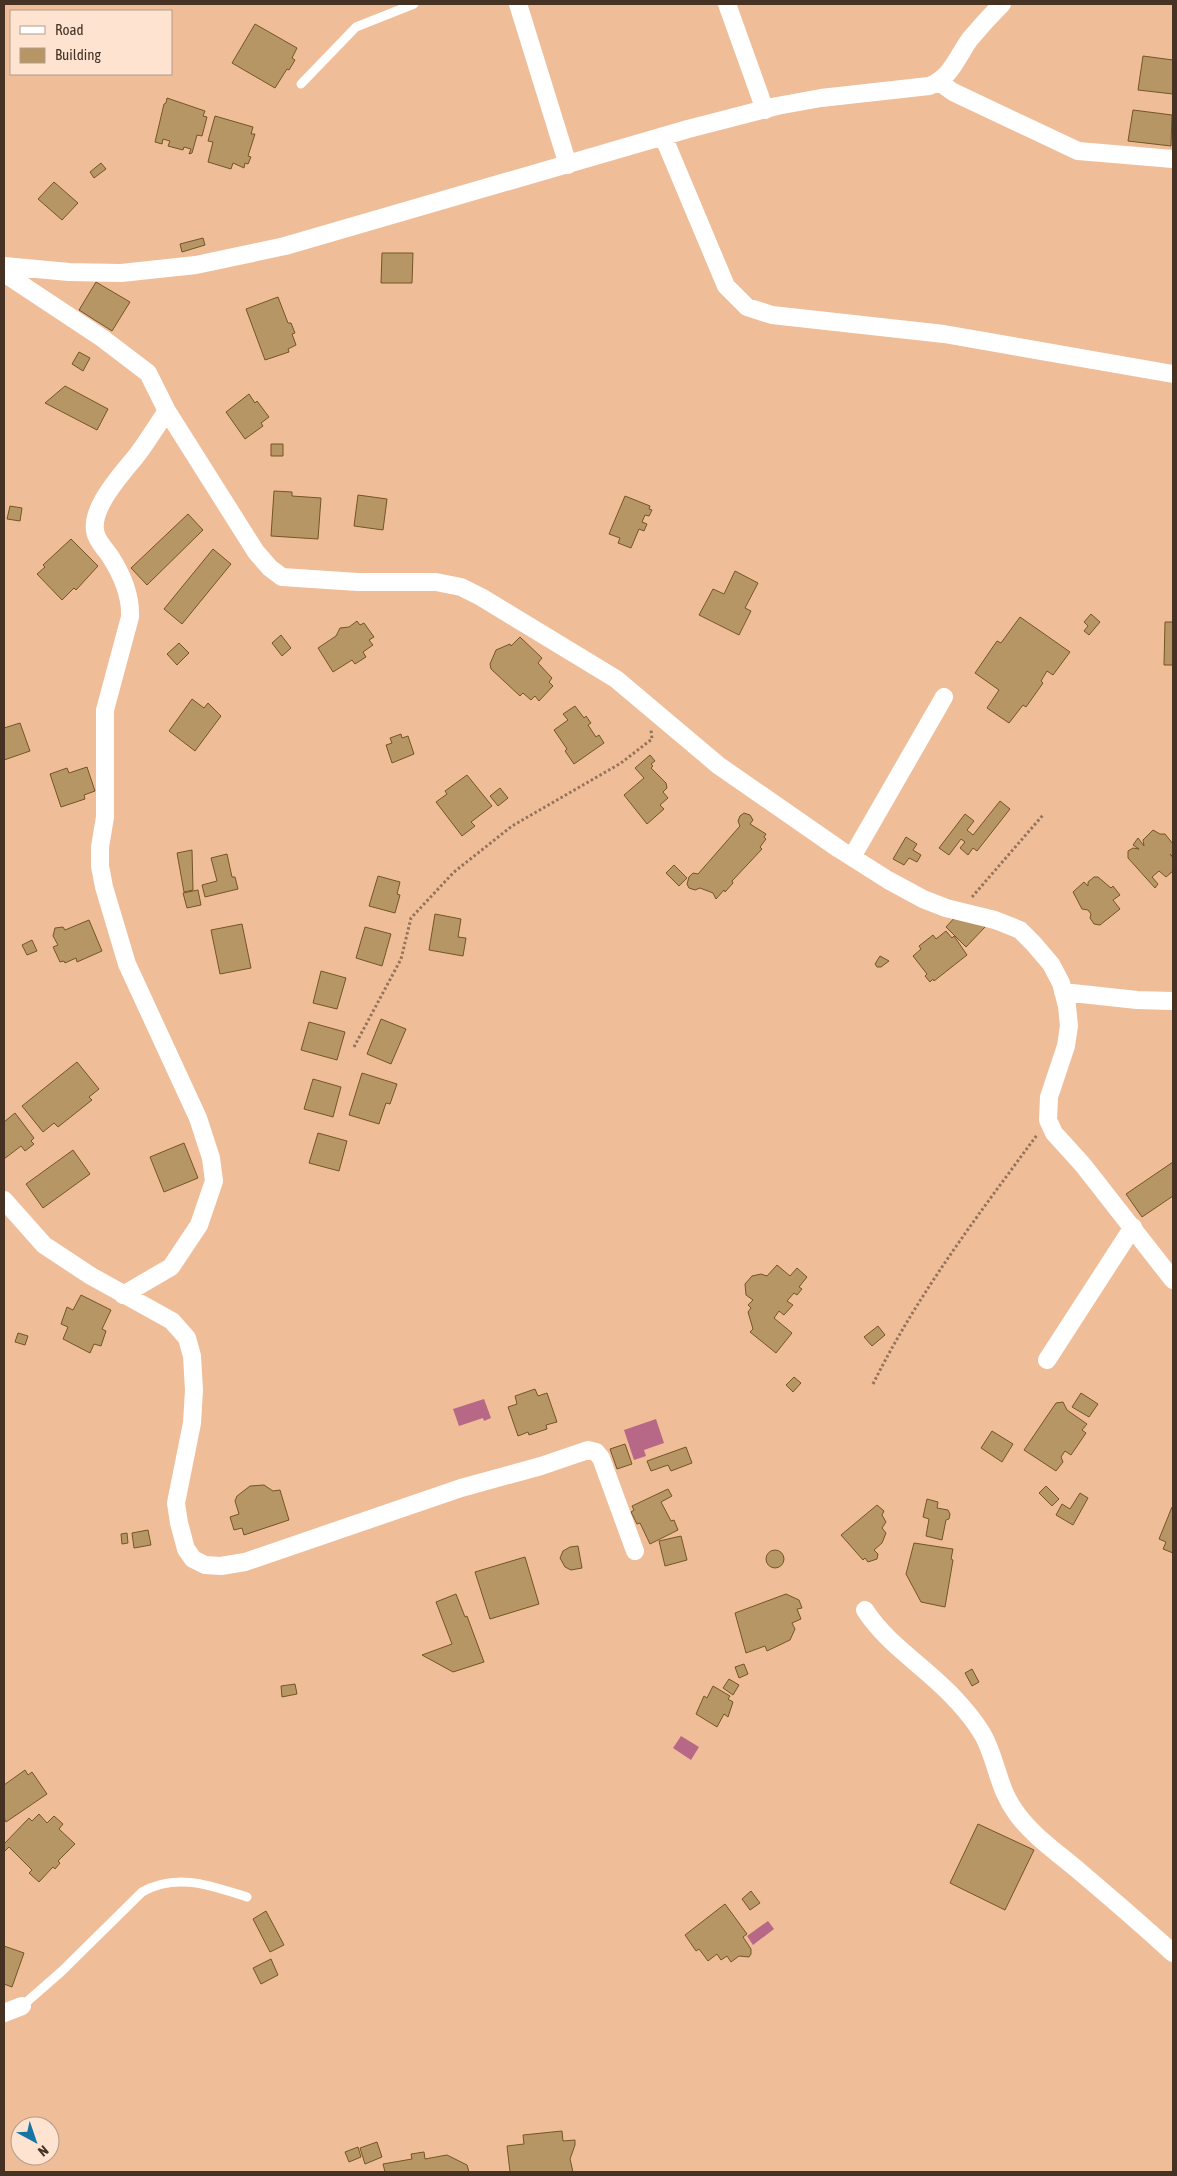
<svg xmlns="http://www.w3.org/2000/svg" width="1177" height="2176" font-family="'Asap Condensed',sans-serif">
  <style>
    .water { fill: #b66886 }
    .building { fill: #b79665; stroke: #745525 }
    .lines { fill: none; stroke-linecap: round; stroke-linejoin: round }
    .path { stroke: #95735a; stroke-width: 3; stroke-dasharray: 2.5 2.5; stroke-linecap: butt }
    .service { stroke: #fff; stroke-width: 9 }
    .minor { stroke: #fff; stroke-width: 18 }
  </style>
  <rect width="100%" height="100%" fill="#f0bd99"/>
  <!-- water -->
  <path class="water" d="M484 1399 491 1418 484 1421 483 1418 459 1426 453 1409Z
    M656 1419 664 1443 644 1450 646 1456 634 1460 624 1430Z
    M681 1736 699 1747 691 1760 673 1748Z
    M768 1921 774 1929 753 1945 747 1936Z"/>
  <!-- building -->
  <path class="building" d="M255 24 297 48 292 58 295 60 289 70 287 69 275 88 232 63Z
    M1143 56 1173 60V94L1138 90Z
    M167 98 205 111 203 116 207 117 202 136 197 135 192 153 189 154 191 149 184 147 183 150 168 146 170 141 163 139 162 144 155 142 164 104 166 103Z
    M1133 110 1172 115 1171 146 1128 141Z
    M215 116 253 127 251 134H255L248 156 251 157 248 164 245 163 244 168 233 163 231 169 208 162 213 142 208 141Z
    M101 163 106 169 94 178 90 172Z
    M54 182 78 203 62 220 38 199Z
    M203 238 205 245 182 252 180 244Z
    M382 253H413L412 283H381Z
    M96 282 130 302 112 331 79 310Z
    M278 297 288 323H291L295 333 292 334 296 345 288 349 289 352 265 360 246 309Z
    M79 352 90 358 83 371 72 364Z
    M65 386 108 409 97 430 45 403Z
    M249 394 255 403 257 401 269 417 261 423 263 426 245 439 226 412Z
    M271 444H283V456H271Z
    M274 491 292 492V496L321 498 318 539 271 536Z
    M358 495 387 499 383 530 354 526Z
    M625 496 650 506 649 509 652 510 649 516 645 515 642 522 647 524 644 531 639 529 631 548 618 543 620 538 609 534Z
    M10 506 22 508 20 521 7 519Z
    M188 514 203 530 147 585 131 568Z
    M71 539 98 566 76 590 74 588 62 600 37 574 45 567 43 565Z
    M213 549 231 564 182 624 164 609Z
    M735 571 758 583 745 608 751 611 739 635 699 615 713 589 724 594Z
    M1091 614 1100 622 1089 635 1084 631 1088 626 1084 622Z
    M1020 617 1070 652 1053 675 1047 671 1041 681 1043 683 1026 707 1023 705 1009 723 987 708 999 690 975 673 997 641 1001 643Z
    M357 621 360 625 364 623 374 637 369 640 373 645 363 652 366 657 355 664 352 660 333 672 318 648 336 636 340 628 349 627Z
    M1165 622H1173V665H1164Z
    M281 635 291 648 282 656 272 643Z
    M520 637 542 658 538 663 552 678 549 682 553 686 539 701 535 696 531 700 523 693 520 696 491 669 490 664 496 650 510 644 511 646Z
    M179 643 189 653 177 665 167 654Z
    M192 699 204 708 208 703 221 716 195 751 169 731Z
    M575 706 584 718 586 716 591 723 588 725 596 737 599 735 604 743 574 764 565 751 567 749 554 730 568 720 563 714Z
    M20 723 30 751 4 760V728Z
    M401 734 402 738 408 736 414 754 392 763 386 745 392 743 390 738Z
    M650 755 655 761 651 764 653 766 651 768 666 783 667 788 663 792 668 798 660 805 664 809 647 824 624 795 644 778 635 768Z
    M87 767 95 791 84 795 85 799 61 807 50 774 67 768 69 773Z
    M467 775 492 806 471 822 475 826 462 836 436 802 447 794 445 791Z
    M500 788 508 798 498 806 490 796Z
    M1000 801 1010 809 977 851 973 848 968 855 960 848 965 842 961 839 949 855 939 848 965 814 974 821 967 830 973 835Z
    M744 813 750 815 753 820 750 824 766 834 764 837 766 839 760 847 762 849 732 881 733 883 725 892 724 890 716 899 713 893 700 888 695 890 689 888 687 884 689 877 693 873 698 874 740 826 738 821 740 816Z
    M1153 830 1160 834H1165L1173 844V857L1170 854 1173 858V871L1166 877 1159 871 1152 877 1158 884 1155 888 1128 858V851L1133 848 1139 849 1133 845 1138 838 1144 846 1143 840Z
    M906 837 917 844 913 850 921 855 917 862 909 858 904 865 893 859Z
    M192 850 193 890 184 892 177 853Z
    M227 854 232 877H235L238 889 205 897 202 885 217 881 211 858Z
    M674 865 687 878 679 886 666 873Z
    M378 876 400 882 397 894 400 895 395 913 369 906Z
    M1094 877H1098L1111 888 1113 886 1120 895 1113 900 1120 909 1100 925 1094 924 1090 918 1091 914 1088 910 1082 909 1073 892 1084 882 1088 886V882Z
    M198 890 201 905 187 908 183 893Z
    M435 914 461 919 458 937 466 938 463 956 429 950Z
    M957 915 986 926 966 947 946 927Z
    M89 920 102 951 77 962 76 958 65 963 64 961 60 962 53 947 58 945 53 936 55 928 63 927 65 930Z
    M242 924 251 968 220 974 211 930Z
    M365 927 391 934 382 966 356 958Z
    M946 931 952 938 954 936 967 955 934 981 933 979 930 982 925 976 927 974 913 956 921 949 919 946 933 935 936 939Z
    M32 940 37 951 27 955 22 945Z
    M880 956 889 961 881 967H877L875 964Z
    M321 971 346 978 337 1009 313 1003Z
    M381 1019 406 1029 391 1064 367 1054Z
    M309 1022 345 1032 337 1060 301 1050Z
    M77 1062 99 1089 89 1097 92 1100 58 1127 54 1123 43 1132 22 1106Z
    M362 1073 397 1084 390 1104 386 1103 379 1124 349 1115Z
    M313 1079 341 1087 333 1117 304 1109Z
    M15 1113 34 1138 31 1141 34 1144 25 1151 21 1146 4 1159V1122Z
    M318 1133 347 1141 339 1171 309 1163Z
    M184 1143 198 1178 164 1192 150 1157Z
    M73 1150 90 1174 43 1208 26 1184Z
    M1173 1162V1196L1142 1217 1126 1194Z
    M777 1265 790 1276 797 1268 807 1277 799 1287 802 1289 797 1295 794 1293 787 1301 793 1305 784 1315 779 1311 774 1318 792 1333 776 1353 750 1332 753 1329 748 1312 751 1308 748 1305 753 1300 746 1295 745 1284 752 1276 761 1274 767 1276Z
    M81 1295 111 1310 102 1329 106 1331 101 1346 94 1344 90 1353 63 1339 68 1327 61 1324 67 1307 73 1310Z
    M878 1326 885 1335 872 1346 864 1337Z
    M18 1333 28 1336 25 1345 15 1342Z
    M794 1377 801 1383 793 1392 786 1385Z
    M535 1389 538 1396 547 1393 557 1422 546 1425 547 1429 529 1435 528 1432 518 1436 508 1407 517 1404 515 1396Z
    M1081 1393 1098 1404 1089 1417 1072 1407Z
    M1063 1402 1067 1410 1087 1424 1082 1430 1086 1433 1071 1455 1065 1451 1061 1457 1063 1462 1056 1471 1024 1450 1056 1403Z
    M992 1431 1013 1444 1002 1462 981 1448Z
    M625 1444 632 1464 617 1469 610 1449Z
    M686 1447 692 1463 671 1471 668 1465 651 1471 647 1461Z
    M264 1485 273 1491 280 1490 289 1520 244 1535 242 1528 234 1530 230 1517 239 1514 235 1501 237 1496 250 1486Z
    M1046 1486 1059 1499 1052 1506 1039 1493Z
    M668 1489 672 1496 661 1502 671 1521 674 1520 678 1530 650 1544 640 1523 637 1524 631 1512 634 1510 632 1506Z
    M1080 1493 1088 1498 1073 1525 1056 1515 1062 1504 1070 1509Z
    M927 1499 938 1502 937 1508 948 1510 950 1514 949 1519 946 1520 942 1540 926 1536 929 1519 923 1517Z
    M877 1505 884 1511 882 1515 886 1522 882 1528 886 1533 882 1543 874 1550 878 1554 877 1559 868 1562 865 1558 863 1560 841 1535Z
    M1172 1507H1173V1553L1163 1549 1166 1542 1159 1539Z
    M148 1530 151 1545 134 1548 132 1533Z
    M127 1533 128 1543 122 1544 121 1534Z
    M681 1536 687 1560 665 1566 659 1541Z
    M914 1543 953 1549 951 1559 953 1560 945 1607 921 1602 906 1574Z
    M578 1546 582 1568 571 1570 565 1567 560 1558 563 1551 570 1547Z
    M766 1559a9 9 0 1 1 18 0a9 9 0 1 1-18 0Z
    M525 1557 539 1604 490 1619 475 1572Z
    M456 1594 465 1617 467 1616 484 1662 453 1672 422 1655 452 1644 436 1602Z
    M786 1594 799 1600 802 1608 797 1609 801 1619 792 1623 795 1629 790 1640 767 1651 765 1646 746 1653 735 1613Z
    M744 1664 748 1674 739 1678 735 1667Z
    M972 1669 979 1682 972 1686 965 1673Z
    M729 1679 739 1685 733 1695 723 1688Z
    M295 1684 297 1694 282 1697 281 1686Z
    M713 1686 730 1696 728 1699 733 1702 728 1717 724 1714 717 1727 696 1714 704 1696 707 1698Z
    M25 1770 28 1775 32 1772 47 1794 6 1822 4 1818V1785Z
    M39 1814 47 1823 54 1816 63 1824 59 1829 75 1844 58 1861 60 1863 55 1869 53 1867 39 1882 29 1873 32 1870 9 1847 4 1852V1844L29 1818 32 1821Z
    M978 1824 1034 1850 1005 1910 950 1883Z
    M751 1891 760 1903 750 1910 742 1899Z
    M725 1904 747 1934 743 1937 751 1949V1954L749 1957 739 1956 731 1962 727 1956 721 1960 717 1954 708 1961 699 1949 696 1951 685 1935Z
    M266 1911 284 1945 270 1952 253 1919Z
    M4 1946 24 1953 12 1987 4 1984Z
    M271 1959 278 1975 261 1984 253 1968Z
    M562 2131 563 2141 575 2140V2145L570 2159 573 2172H510L507 2146 524 2144 523 2135Z
    M377 2142 382 2157 365 2164 360 2148Z
    M358 2147 361 2157 349 2162 345 2152Z
    M424 2152 425 2159 447 2155 467 2165 469 2172H385L383 2164 412 2159 411 2154Z"/>
  <g class="lines">
    <!-- path -->
    <path class="path" d="M972 897 1043 815
      M354 1047 401 959 411 918 454 872 512 826 621 763 652 739 651 730
      M873 1384C917 1295 978 1215 1037 1135"/>
    <!-- service -->
    <path class="service" d="M301 84 356 27 414 4
      M22 2006 62 1971 142 1892C177 1872 212 1886 247 1897"/>
    <!-- minor -->
    <path class="minor" d="M518 4 568 165
      M727 4 765 110
      M939 82 953 92 1078 151 1173 159
      M663 136 726 286 747 307 772 315 944 334 1173 374
      M4 266 69 272 121 273 196 265 285 246 688 129 777 106 821 98 929 86C951 78 957 57 970 39 980 27 991 15 1002 4
      M4 273 102 338 148 373 167 411 256 552 270 568 282 577 358 582H436L461 587 481 597 616 679 718 765 839 849 888 880 923 899 946 908 995 920 1020 930 1033 943 1051 964 1061 983 1067 1006 1069 1026 1066 1046 1049 1097 1048 1120 1054 1133 1083 1165 1173 1280
      M852 857 944 697
      M1063 992 1137 1000 1173 1001
      M4 1200 44 1245 91 1276 172 1321 187 1338 192 1356 194 1390 192 1423 176 1503 179 1523 186 1549 193 1559 205 1565 221 1566 245 1562 461 1488 541 1466 588 1450 596 1452 601 1458 635 1551
      M123 1295 171 1267 199 1225 214 1181 211 1158 198 1118 127 964 104 887 100 866V847L105 817V710L130 617C131 596 121 573 110 556 106 550 100 544 97 537 85 512 123 473 137 455 148 441 157 425 167 411
      M1047 1360 1133 1227
      M865 1610C888 1646 929 1669 957 1701 968 1713 979 1726 986 1741 998 1767 999 1790 1017 1814 1033 1836 1058 1853 1079 1871 1111 1898 1142 1925 1173 1953
      M4 2013 22 2006"/>
  </g>
  <!-- border -->
  <rect width="1177" height="2176" fill="none" stroke="#463223" stroke-width="10"/>
  <!-- legend -->
  <rect x="10" y="10" width="162" height="65" fill="#fee3d1" stroke="#b49c8b"/>
  <rect x="20" y="26" width="25" height="8" fill="#ffffff" stroke="#b49c8b"/>
  <text x="55" y="35" font-size="15" fill="#463223">Road</text>
  <rect x="20" y="48" width="25" height="15" fill="#b79665" stroke="#b49c8b"/>
  <text x="55" y="60" font-size="15" fill="#463223">Building</text>
  <!-- north arrow -->
  <g transform="translate(35 2141) rotate(140)"><circle r="24" fill="#fee3d1" stroke="#b49c8b"/>
  <path d="M0-4L9 19L0 12L-9 19Z" fill="#1675a2"/>
  <text y="-8" font-size="14" font-weight="bold" text-anchor="middle" fill="#463223">N</text>
  </g>
</svg>
